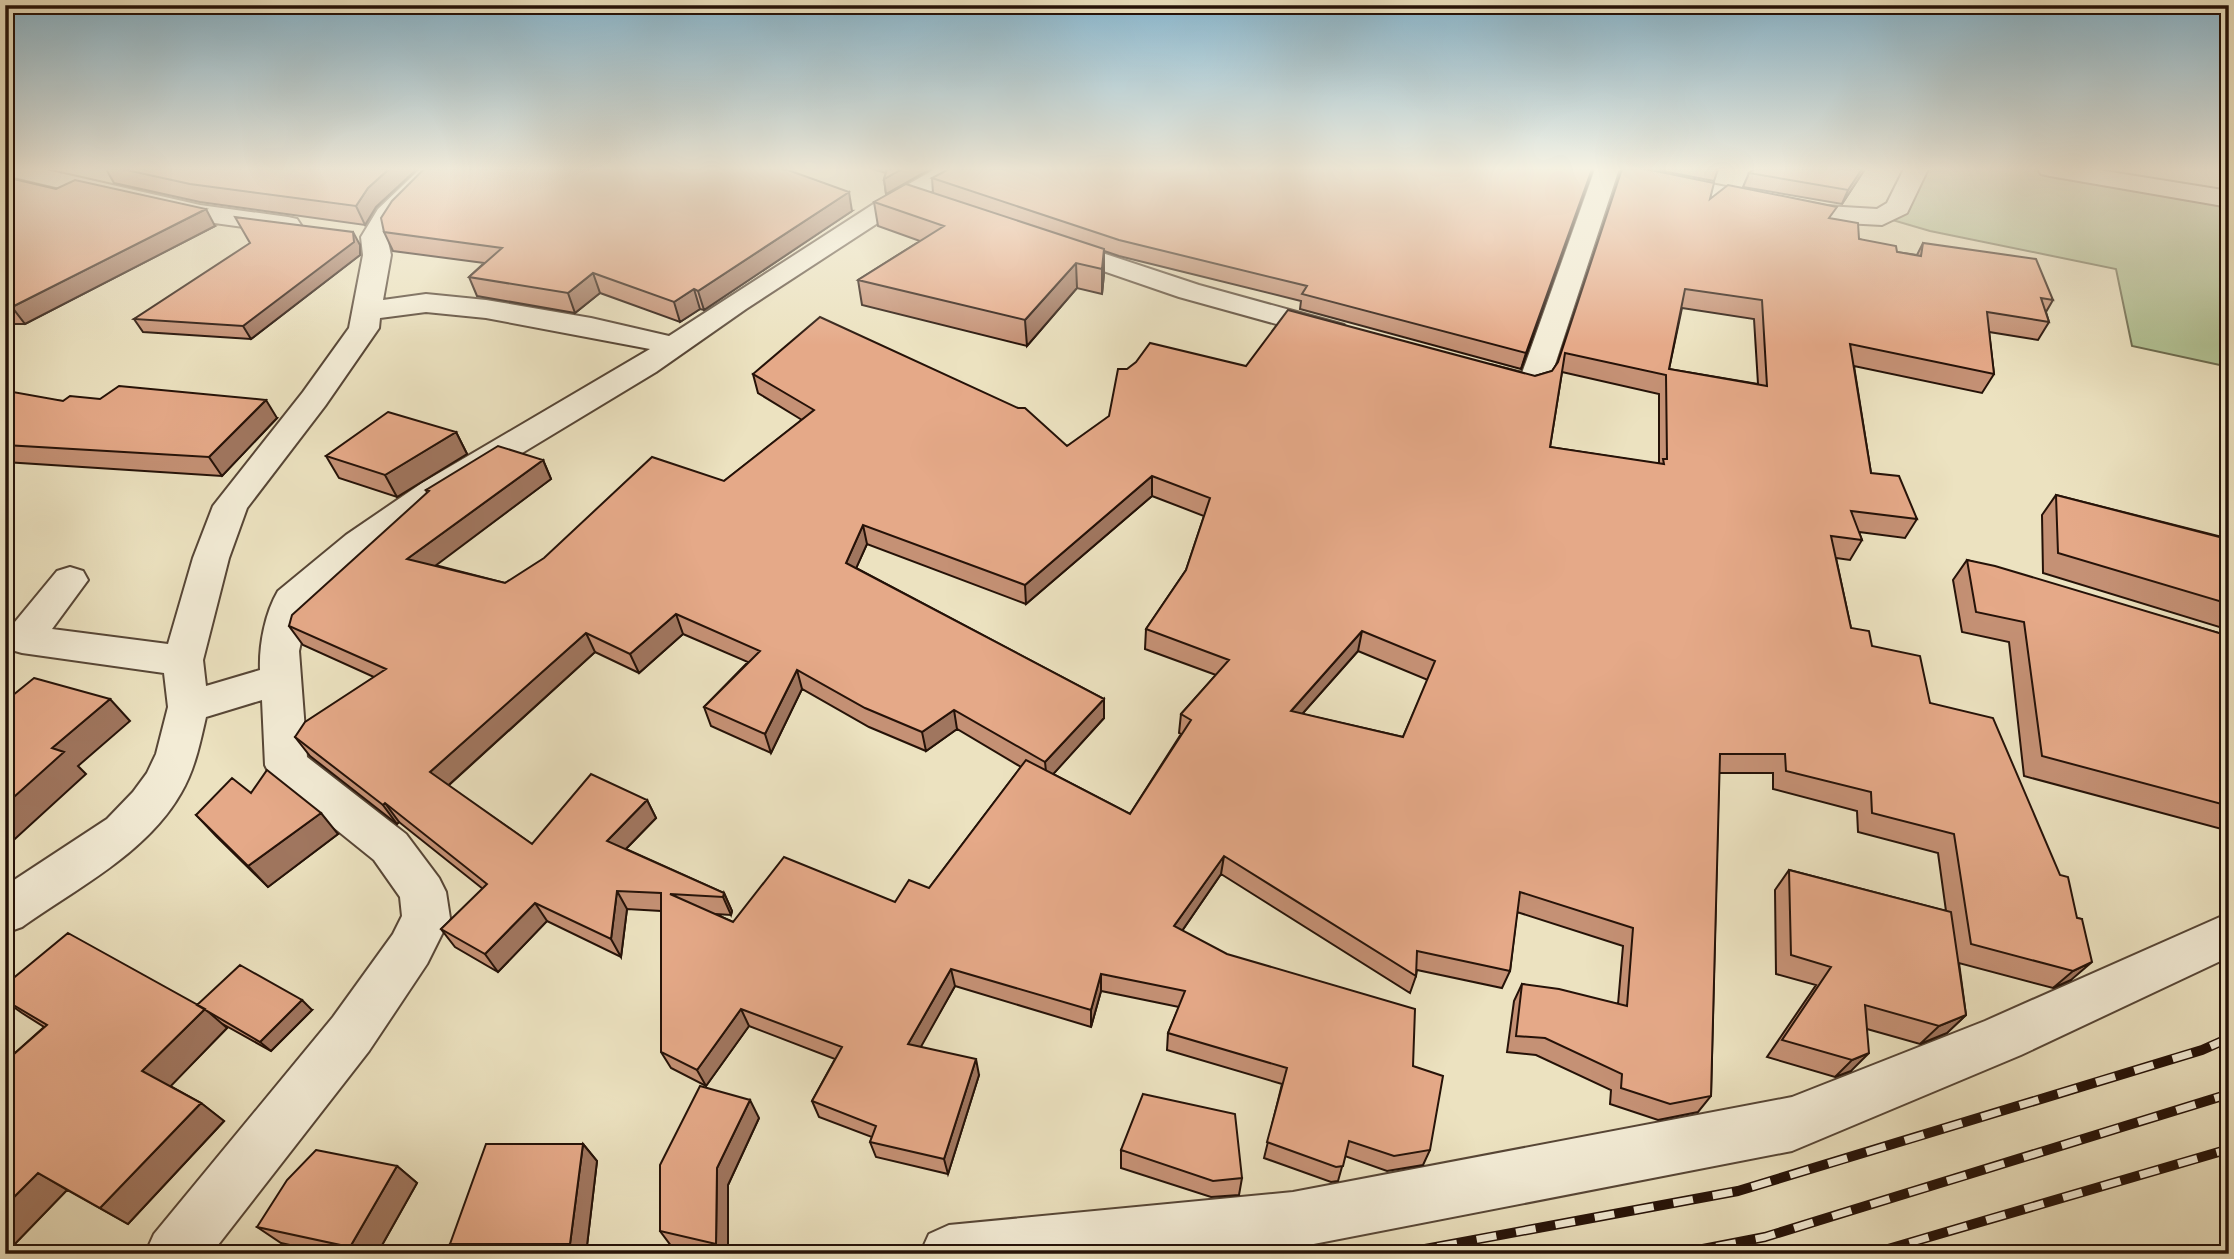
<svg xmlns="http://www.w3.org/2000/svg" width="2234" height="1259" font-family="'IM FELL Double Pica',serif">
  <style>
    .green { fill: #b3c496; stroke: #6c6b4f; stroke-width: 2 }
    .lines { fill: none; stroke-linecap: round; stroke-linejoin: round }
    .minor-casing { stroke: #574636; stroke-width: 4 }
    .minor { fill: #f3ecd6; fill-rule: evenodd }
    .rail-casing { stroke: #251208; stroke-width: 10 }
    .rail { stroke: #f3ecd6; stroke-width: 7; stroke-dasharray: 20; stroke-linecap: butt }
    .wall { fill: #c59175; stroke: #251208; stroke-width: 2; fill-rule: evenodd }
    .shaded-wall { fill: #a0765f; stroke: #251208; stroke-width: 2 }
    .building { fill: #e5a988; stroke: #251208; stroke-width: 2; fill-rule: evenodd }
  </style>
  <rect width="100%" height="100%" fill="#ece2c0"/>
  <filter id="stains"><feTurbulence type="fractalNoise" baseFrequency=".00286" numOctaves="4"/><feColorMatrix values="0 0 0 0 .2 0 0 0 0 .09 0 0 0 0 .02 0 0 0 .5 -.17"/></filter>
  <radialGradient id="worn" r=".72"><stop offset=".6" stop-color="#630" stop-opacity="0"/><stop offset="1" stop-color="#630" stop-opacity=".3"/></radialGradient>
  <!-- green -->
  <path class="green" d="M1916 169H2050L2229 199V367L2132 346 2116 269 1930 231 1882 217Z"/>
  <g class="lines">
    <defs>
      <path id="minor" d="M5 169H42L200 205 288 217 297 219 301 225 297 231 288 233 200 221 5 175Z
        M420 169H446L398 218 387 237 391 255 383 300 426 294 486 300 591 318 669 336 872 205 935 169H964L961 174 890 215 746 309 656 372 446 499 372 551 309 606 299 651 307 757 406 834 439 878 446 892 450 918 427 964 369 1051 211 1254H145L154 1234 333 1017 393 934 402 916 400 897 374 860 271 777 265 765 262 700 206 717C200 743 195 769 181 793 147 853 77 888 22 927L5 933V886L107 819 133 792 147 773 156 754 168 707 164 673 22 653 8 649 5 634 57 571 70 567 83 571 88 580 52 629 168 644 193 558 213 506 303 392 349 328 363 255 361 237 378 209ZM426 312 486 318 650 349 422 483 346 535 278 591C265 613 259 645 260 670L206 686 203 660 229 558 247 508 325 406 379 328 380 318Z
        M1595 169H1619L1550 380 1546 387 1524 392 1479 381 1475 374 1479 367 1490 365 1522 373Z
        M1904 169H1928L1907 213 1882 225 1826 222 1659 188 1650 186 1647 181 1650 176 1659 174 1826 206 1877 209 1887 203Z
        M2038 169H2092L2229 191V207L2050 176 2041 174Z
        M1054 237 1199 285 1344 325 1349 331 1344 337 1334 340 1179 297 1045 251 1041 245 1045 239Z
        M2229 913V957L2021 1055 1792 1151 1293 1248 1244 1254H920L929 1234 949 1225 1293 1192 1792 1097 1985 1021Z"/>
    </defs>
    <!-- minor casing -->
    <use href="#minor" class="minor-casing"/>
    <!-- minor -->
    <use href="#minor" class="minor"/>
    <defs>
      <path id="rail" d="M1398 1254 1738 1191 2202 1050 2229 1038
        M1677 1254 1765 1237 2229 1094
        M1871 1254 2229 1149"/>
    </defs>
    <!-- rail casing -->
    <use href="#rail" class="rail-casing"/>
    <!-- rail -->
    <use href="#rail" class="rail"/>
  </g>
  <!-- wall -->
  <path class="wall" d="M106 169H417L376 207 365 225 200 202 114 183Z
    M873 169H930L886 194 884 179 886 173Z
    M1593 169 1521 369 1300 309 1301 301 1119 256 1104 251V274L1102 294 1077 288 1027 346 862 305 858 280 920 241 878 226 874 202 933 193 932 178Z
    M1622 169 1710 199 1831 219 1859 239 1897 252 1917 255 1923 243 2053 300 2046 312 2049 322 2038 340 1989 332 1994 374 1982 393 1854 366 1871 473 1917 519 1905 538 1859 532 1862 540 1850 560 1836 558 1851 628 1872 646 1930 703 2077 918 2082 919 2071 980 2053 988 1959 963 1966 1015 1947 1033 1920 1044 1867 1029 1851 1071 1835 1077 1767 1057 1816 985 1776 974 1775 890 1789 870 1946 911 1938 853 1858 832 1857 811 1773 789V773H1719L1711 1096 1698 1112 1658 1120 1610 1104 1611 1090 1536 1055 1507 1052 1514 1001 1522 984 1618 1004 1623 946 1517 912 1510 971 1502 988 1417 970 1416 976 1410 993 1221 874 1182 931 1413 1066 1430 1150 1423 1165 1387 1171 1345 1156 1338 1181 1331 1182 1264 1158 1282 1084 1167 1050 1168 1033 1179 1007 1101 991 1091 1027 955 986 920 1047 979 1075 948 1174 876 1157 870 1142 872 1137 819 1117 812 1101 835 1059 749 1026 706 1086 671 1068 661 1052V911L627 909 621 957 547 921 498 972 455 947 441 929 483 889 399 822 397 824 310 756 295 737 374 677 303 645 289 626 427 493 426 490 543 460 551 479 435 565 505 583 724 481 802 420 758 393 753 374 1067 446 1246 366 1535 376 1552 371 1558 362ZM1682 308 1754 319 1758 384 1669 369ZM1562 372 1659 394V464L1550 447ZM1152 496 1204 516 1186 570 1146 629 1145 649 1216 675 1181 714 1179 733 1181 734 1130 814 1053 774 1104 718V699L856 568 867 544 1026 604ZM683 634 748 662 704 707 711 726 771 753 802 689 869 727 926 751 957 729 1021 767 929 888 895 902 733 922 715 914 731 915 732 911 724 893 626 849 656 818 647 800 532 844 448 786 595 652 639 673ZM1358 651 1428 680 1403 737 1302 714Z
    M1652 169H1718L1714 181Z
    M1865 169 1842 204 1743 187 1749 173Z
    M5 177 215 226 25 324H12V330L5 334Z
    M852 211 704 310 700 309 680 322 600 293 575 313 477 296 469 277 484 263 393 251 384 232Z
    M360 245V255L251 339 143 332 134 319Z
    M5 397 63 401 277 418 222 476 5 462Z
    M456 432 467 454 397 497 339 478 326 456Z
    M2056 495 2226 538 2227 537H2229V630L2043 573 2042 515Z
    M1967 560 2229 636V831L2024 776 2009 642 1962 632 1953 580Z
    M251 793 338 834 268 887 216 836 196 815Z
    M5 985 197 1005 312 1010 271 1051 219 1022 227 1028 170 1086 201 1103 224 1121 128 1224 67 1190 10 1249 5 1246V1062L44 1027 22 1013 5 1001Z
    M759 1118 728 1185V1254H701L672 1247 660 1231Z
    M583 1144 597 1161 586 1254H462L450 1244Z
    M1121 1150 1242 1178 1239 1195 1211 1197 1121 1168Z
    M397 1166 417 1183 377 1254H330L281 1243 257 1227Z"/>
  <!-- shaded-wall -->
  <path class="shaded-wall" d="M389 169H417L376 207 365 225 356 206 368 188Z
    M902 169H930L886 194 884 179Z
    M1592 169H1593L1521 369 1526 353Z
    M1862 169H1865L1842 204 1848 190Z
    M849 192 852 211 704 310 698 291Z
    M206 209 215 226 25 324 12 307Z
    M353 232 360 245V255L251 339 243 326Z
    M1104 249V274L1102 294V269Z
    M1076 263 1077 288 1027 346 1025 320Z
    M593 273 600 293 575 313 568 293Z
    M694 289 700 309 680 322 674 302Z
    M5 314 12 324V330L5 334Z
    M266 400 277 418 222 476 209 457Z
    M456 432 467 454 397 497 385 475Z
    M543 460 551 479 419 578 407 559Z
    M1152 476V496L1026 604 1025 585Z
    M863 525 867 544 850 582 846 563Z
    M676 614 683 634 639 673 630 654Z
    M1362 631 1358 651 1288 730 1291 711Z
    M586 633 595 652 442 791 430 772Z
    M797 670 802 689 771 753 765 734Z
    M110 699 130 721 78 766 86 774 5 848V805L52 748Z
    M1104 699V718L1047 781 1045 762Z
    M954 710 957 729 926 751 922 732Z
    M647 800 656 818 616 859 607 841Z
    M385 803 399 822 397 824 383 805Z
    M321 813 338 834 268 887 248 866Z
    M1224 856 1221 874 1173 944 1174 926Z
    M617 891 627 909 621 957 611 939Z
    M724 893 732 911 731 915 723 897Z
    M535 903 547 921 498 972 485 954Z
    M2092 962 2071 980 2053 988 2073 971Z
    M951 969 955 986 913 1061 908 1044Z
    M1101 974V991L1091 1027V1010Z
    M302 1000 312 1010 271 1051 260 1042Z
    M205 1009 227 1028 167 1090 142 1071Z
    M741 1009 749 1026 706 1086 697 1070Z
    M1966 1015 1947 1033 1920 1044 1939 1026Z
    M1869 1053 1851 1071 1835 1077 1852 1060Z
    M976 1059 979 1075 948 1174 944 1159Z
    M750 1100 759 1118 728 1185V1254H723L716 1244 717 1168Z
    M201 1103 224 1121 128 1224 100 1208Z
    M583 1144 597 1161 586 1254H579L570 1244Z
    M397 1166 417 1183 377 1254H359L350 1247Z
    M38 1173 67 1190 10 1249 5 1246V1206Z"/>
  <!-- building -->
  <path class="building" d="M122 169H389L368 188 356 206 190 184Z
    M424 169H778L788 170 849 192 698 291 694 289 674 302 593 273 568 293 469 277 502 248 384 232 381 218 392 201Z
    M887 169H902L884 179Z
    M949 169H1592L1526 353 1302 294 1307 286 1119 240 932 178Z
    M1622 169H1646L1714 183 1710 199 1728 185 1837 207 1829 218 1858 223 1859 239 1896 246 1897 252 1921 256 1923 243 2036 259 2053 300 2041 298 2049 322 1987 312 1994 374 1850 344 1871 473 1899 476 1917 519 1851 511 1862 540 1831 536 1851 628 1869 631 1872 646 1920 656 1930 703 1993 718 2060 875 2068 877 2077 918 2082 919 2092 962 2073 971 1971 944 1954 834 1872 813 1871 792 1786 771 1785 754H1720L1711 1096 1670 1104 1621 1088 1622 1074 1545 1038 1516 1036 1522 984 1559 989 1627 1006 1633 928 1520 892 1510 971 1417 951 1416 976 1224 856 1174 926 1227 954 1415 1009 1413 1066 1443 1076 1430 1150 1394 1156 1349 1141 1343 1166 1336 1167 1267 1142 1287 1068 1168 1033 1185 991 1101 974 1091 1010 951 969 908 1044 976 1059 944 1159 870 1142 876 1126 812 1101 842 1047 741 1009 697 1070 661 1052V893L617 891 611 939 535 903 485 954 441 929 487 884 385 803 383 805 295 737 305 722 386 669 289 626 292 615 429 491 426 490 498 446 543 460 407 559 505 583 544 558 652 457 724 481 814 410 753 374 820 317 1018 408H1025L1067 446 1109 416 1118 369H1127L1136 362 1150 343 1246 366 1288 310 1535 376 1552 371 1558 362ZM1685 289 1762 300 1767 386 1669 369ZM1565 353 1666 375 1667 459H1663L1664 464 1550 447ZM1152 476 1210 498 1186 570 1146 629 1229 660 1181 714 1191 720 1130 814 1026 760 929 888 909 880 895 902 784 857 733 922 670 894 723 897 724 893 607 841 647 800 591 774 532 844 430 772 586 633 630 654 676 614 760 651 704 707 765 734 797 670 865 708 922 732 954 710 1045 762 1104 699 846 563 863 525 1025 585ZM1362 631 1435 661 1403 737 1291 711Z
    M1754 169H1862L1848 190 1749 173Z
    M5 177 56 189 75 180 206 209 12 307 5 306Z
    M906 184 1104 249 1102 269 1076 263 1025 320 858 280 944 226 874 202Z
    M235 217 353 232 354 242 243 326 134 319 250 243Z
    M119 386 266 400 209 457 5 445V397L13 392 63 401 70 396 100 399Z
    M388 412 456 432 385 475 326 456Z
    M2056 495 2227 539V537H2229V604L2058 553Z
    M1967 560 1995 566 2229 636V806L2042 756 2024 622 1976 612Z
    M34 678 110 699 52 748 64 752 5 805V700H7Z
    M267 770 321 813 248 866 196 815 232 778 251 793Z
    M1789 870 1951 912 1966 1015 1939 1026 1865 1005 1869 1053 1852 1060 1782 1040 1831 967 1791 955Z
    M68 933 205 1009 142 1071 201 1103 100 1208 38 1173 5 1206V1062L47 1025 5 1000V985Z
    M240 965 302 1000 260 1042 197 1005Z
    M700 1086 750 1100 717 1168 716 1244 660 1231V1165Z
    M1143 1094 1235 1114 1242 1178 1213 1181 1121 1150Z
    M486 1144H583L570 1244H450Z
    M316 1150 397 1166 350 1247 257 1227 287 1180Z"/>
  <!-- sky -->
  <linearGradient id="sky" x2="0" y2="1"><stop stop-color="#89b8d0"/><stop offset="0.49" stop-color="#f6f2e3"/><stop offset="1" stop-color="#f6f2e3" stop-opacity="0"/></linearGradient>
  <rect width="2234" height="345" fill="url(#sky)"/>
  <!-- margin -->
  <rect width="2234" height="1259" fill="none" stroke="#ece2c0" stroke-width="28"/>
  <rect x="7" y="7" width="2220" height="1245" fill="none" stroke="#251208" stroke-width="3.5"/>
  <rect x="14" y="14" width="2206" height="1231" fill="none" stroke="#251208" stroke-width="2"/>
  <rect width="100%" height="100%" filter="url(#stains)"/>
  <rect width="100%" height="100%" fill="url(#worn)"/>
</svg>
